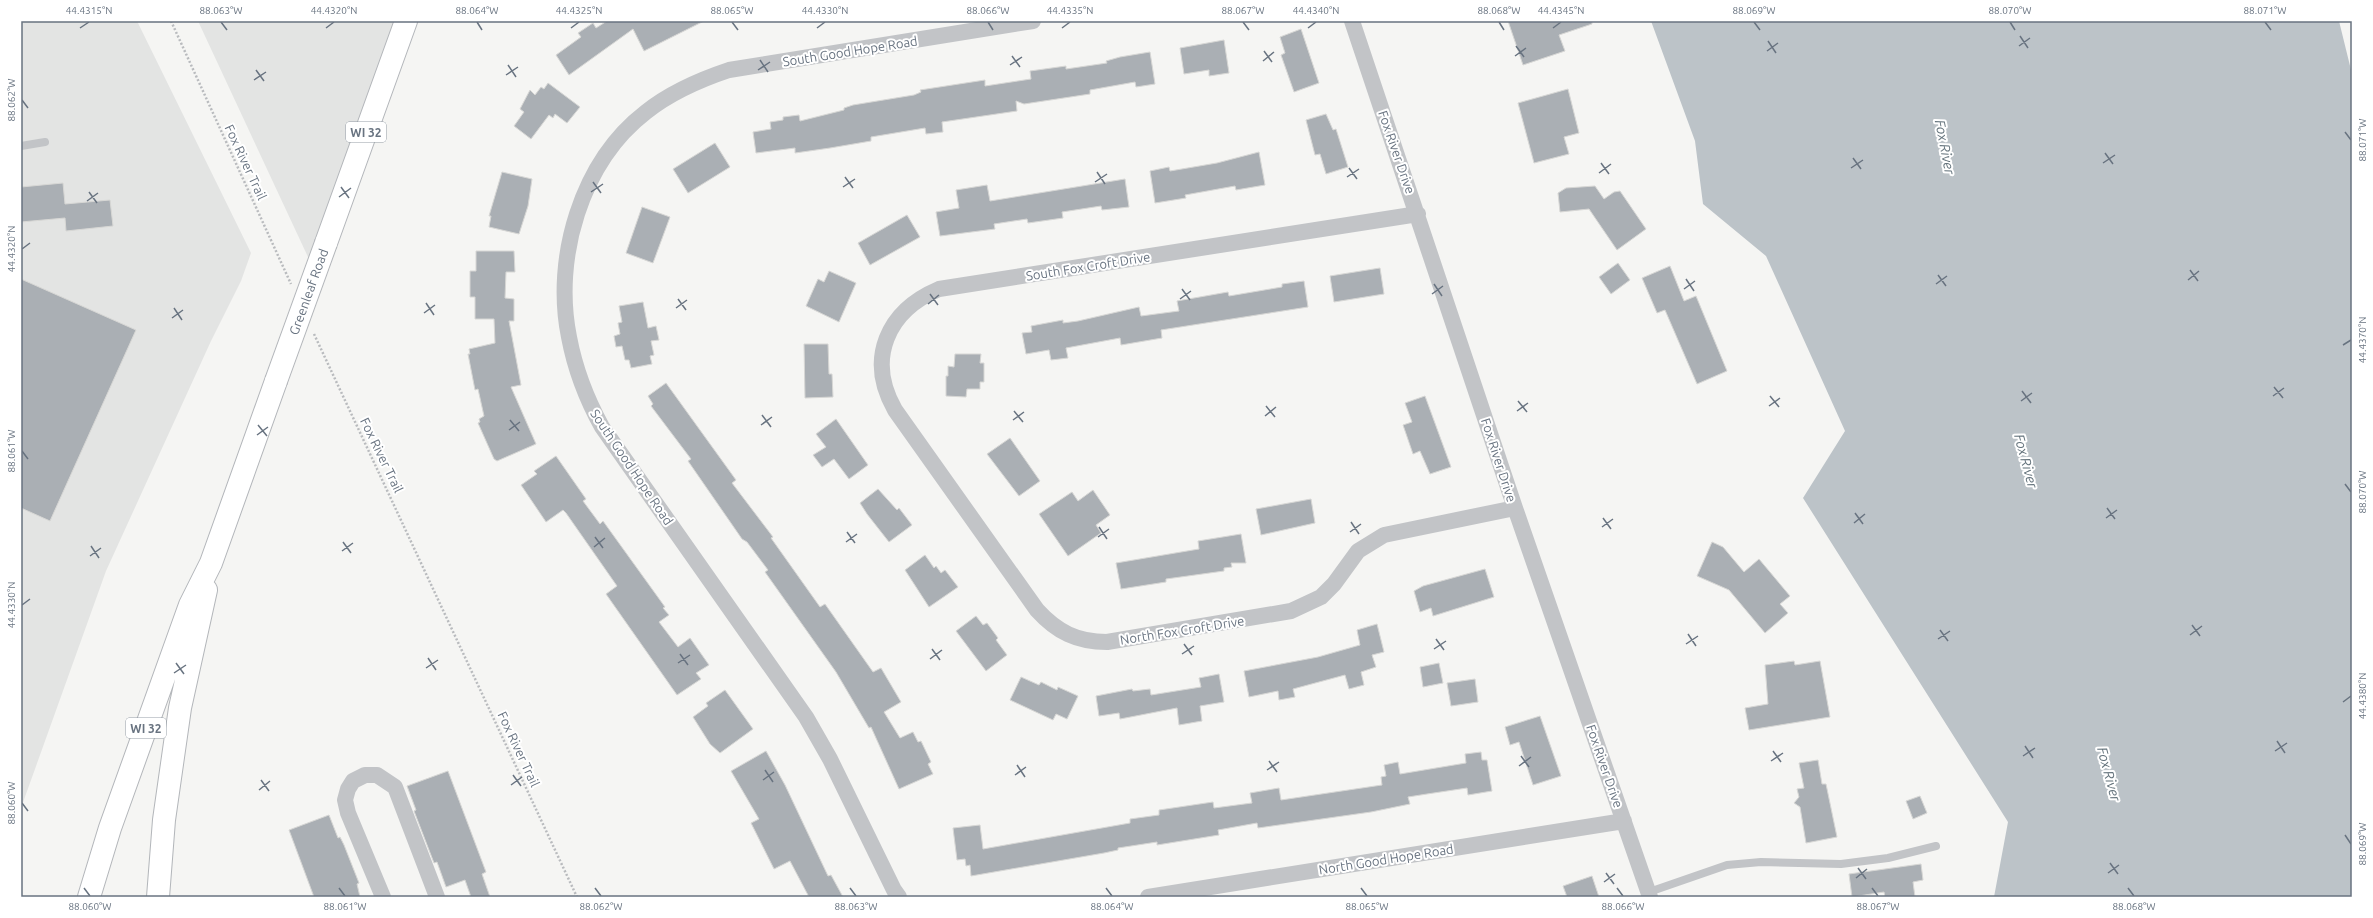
<svg xmlns="http://www.w3.org/2000/svg" width="2373" height="918" font-family="Ubuntu,sans-serif">
  <style>
    .built { fill: #e3e4e3 }
    .water { fill: #bcc3c8 }
    .building { fill: #aaafb4; stroke: #d7d7d5 }
    .lines { fill: none; stroke-linecap: round; stroke-linejoin: round }
    .primary-casing { stroke: #b3b6ba; stroke-width: 24 }
    .path { stroke: #b9bbbe; stroke-width: 2.5; stroke-dasharray: 2 2; stroke-linecap: butt }
    .lane { stroke: #c2c4c7; stroke-width: 8 }
    .street { stroke: #c2c4c7; stroke-width: 16 }
    .primary { stroke: #fff; stroke-width: 22 }
    .primary-bridge-casing { stroke: #b3b6ba; stroke-width: 24; stroke-linecap: butt }
    .primary-bridge { stroke: #fff; stroke-width: 22 }
    .ticks { fill: none; stroke: #687380; stroke-width: 1.5 }
    .labels { text-anchor: middle; dominant-baseline: central; stroke-width: 4; stroke-linejoin: round; paint-order: stroke }
    .shield { fill: #fff; stroke: #959da6; stroke-width: 1 }
    .shield-label { font-size: 12px; font-weight: bold; fill: #687380 }
    .street-label { font-size: 13px; fill: #687380; stroke: #fff }
    .water-label { font-size: 14px; font-style: italic; fill: #64737c; stroke: #fff }
    .neatline { fill: none; stroke: #687380; stroke-width: 1.5 }
    .ticks-label { font-size: 10px; text-anchor: middle; fill: #687380 }
  </style>
  <rect width="100%" height="100%" fill="#f5f5f3"/>
  <!-- built -->
  <path class="built" d="M21 21H137L251 253 241 281 211 341 106 571 21 808Z
    M198 21H406L315 272Z"/>
  <!-- water -->
  <path class="water" d="M1651 21H2339L2352 74V897H1994L2008 822 1803 498 1845 431 1766 256 1703 204 1695 141Z"/>
  <!-- building -->
  <path class="building" d="M607 21H704L644 51 633 29 569 75 556 55 581 37 578 33 593 23 596 28Z
    M1508 21H1592V24L1559 35 1565 51 1523 65Z
    M1301 29 1319 83 1294 92 1281 55 1285 53 1280 37Z
    M1224 40 1229 73 1209 76V70L1184 74 1180 48Z
    M1150 52 1155 84 1136 87 1135 82 1090 90V94L1024 104 1016 101 1017 111 942 122 943 132 926 134 925 128 871 137V141L830 148 795 153V148L756 153 753 132 771 129 770 122 783 120V117L799 115 800 121 844 110V108L853 105 914 95 921 92 920 90 985 80V86L1031 79 1030 71 1066 66V69L1107 63 1106 61 1120 57Z
    M548 83 580 107 567 123 555 114 553 118 549 115 531 139 514 126 524 112 520 109 530 90 535 95 541 87 544 89Z
    M1568 89 1579 133 1564 137 1569 154 1534 163 1518 103Z
    M1326 114 1333 130 1336 129 1348 167 1326 174 1320 154 1315 155 1306 120Z
    M715 143 730 167 688 193 673 169Z
    M1259 152 1265 185 1236 190 1235 186 1185 195 1186 198 1155 203 1150 171 1169 167 1170 171 1217 163Z
    M502 172 532 179 528 206 519 234 489 227 491 216H489Z
    M1125 179 1129 207 1102 210 1101 206 1062 212 1063 218 1028 223 1027 219 994 224 995 229 940 236 936 212 959 208 956 190 987 185 990 201Z
    M63 183 65 204 110 200 113 226 66 231 65 218 21 222V187Z
    M1595 186 1604 199 1614 192 1620 191 1646 229 1617 250 1589 209 1560 212 1558 193 1566 188Z
    M642 207 670 217 653 263 626 253Z
    M907 215 920 237 870 265 858 243Z
    M476 251H514L515 272H506L505 298 514 299V321H509L521 385 511 387 536 444 497 461 494 459 478 423 480 422 479 419 484 416 478 389 475 390 468 354H470L469 349 495 343 494 319H475V297H470V271H476Z
    M1618 263 1630 280 1611 294 1599 277Z
    M1670 266 1684 301 1696 296 1727 371 1697 384 1665 310 1657 313 1642 278Z
    M1380 268 1384 294 1334 302 1330 276Z
    M829 271 856 283 839 322 806 306 818 279 824 282Z
    M21 279 136 330 50 521 21 508Z
    M1304 281 1308 307 1161 330 1162 338 1121 345 1120 338 1066 348 1068 358 1051 360 1049 350 1026 354 1022 333 1032 332 1031 326 1063 320V323L1078 321 1139 307 1141 316 1179 311 1177 301 1228 292 1229 296 1282 287V284Z
    M643 302 648 328 656 326 659 340 651 341 654 355 650 356 652 364 631 368 629 360H625L622 346 616 347 614 336 620 334 618 323 622 322 619 306Z
    M804 344H828L829 374H832L833 397 805 398Z
    M955 354H981L980 363H984V382H980V389H967L966 397 946 396V376H948V366L954 367Z
    M666 383 736 480 732 483 773 537 771 538 820 607 825 604 873 672 881 668 901 702 884 712 900 738 913 732 918 742 921 741 931 762 928 764 933 774 899 789 871 727 869 728 836 672 765 572 768 570 747 542 742 539 688 461 691 459 651 406 653 404 648 396Z
    M1425 396 1451 467 1430 474 1420 451 1413 454 1403 425 1412 422 1405 403Z
    M836 419 868 465 849 479 834 459 822 467 813 455 826 447 816 434Z
    M1010 438 1040 481 1019 496 987 454Z
    M556 456 586 499 583 501 600 524 603 521 665 607 663 608 669 615 659 622 678 647 690 638 709 665 696 673 701 679 677 695 606 594 617 586 566 513 563 510 546 522 521 485 537 474 534 471Z
    M878 489 897 510 899 508 912 525 889 542 867 514 860 503Z
    M1093 490 1110 515 1096 525 1101 533 1068 556 1039 514 1072 492 1078 501Z
    M1311 499 1315 523 1261 535 1256 509Z
    M1241 534 1246 563H1231L1232 567 1224 568V571L1166 579V582L1121 589 1116 563 1199 549 1198 541Z
    M1712 542 1723 547 1744 572 1759 559 1790 596 1780 604 1788 613 1765 633 1729 590 1697 576Z
    M925 555 934 568 936 566 941 573 945 570 958 587 929 607 905 570Z
    M1485 569 1494 597 1433 616 1431 608 1420 612 1414 591 1423 586Z
    M976 616 983 625 987 623 998 638 996 640 1007 655 986 671 956 631Z
    M1377 624 1384 652 1372 655 1376 667 1361 672 1364 685 1349 689 1345 675 1293 689 1295 697 1279 700 1278 691 1249 697 1244 671 1318 657 1360 645 1357 630Z
    M1794 661 1795 665 1820 661 1830 717 1749 730 1745 708 1768 704 1765 665Z
    M1439 663 1443 683 1423 687 1420 667Z
    M1219 674 1224 702 1200 706 1202 721 1179 725 1177 708 1120 719 1119 713 1099 716 1096 696 1132 689 1133 691 1150 689 1151 695 1201 687 1199 678Z
    M1021 677 1039 685 1041 682 1057 690 1058 687 1078 696 1067 719 1056 714 1053 720 1010 700Z
    M1475 679 1478 702 1451 706 1447 683Z
    M725 690 753 729 720 753 710 744 693 717 708 706 706 703Z
    M1540 716 1561 776 1533 785 1519 742 1510 745 1505 727Z
    M766 751 785 785 828 876 831 875 843 897H809L790 861 774 869 751 823 759 819 731 771Z
    M1481 752 1482 760H1487L1492 791 1468 795 1467 788 1427 794 1408 797 1410 804 1371 812 1258 828 1257 823 1218 830 1219 835 1157 845V842L1118 848V850L1104 853 971 876 970 865 966 866 965 859 957 860 953 828 980 825 983 849 1130 823V819L1159 815V810L1213 802 1214 808 1252 803 1250 793 1279 788 1281 800 1382 785 1381 777 1386 776 1384 765 1398 762 1400 774 1466 763 1465 754Z
    M1818 760 1822 784H1826L1837 837 1806 843 1800 807 1794 803 1799 797 1797 789 1804 788 1799 763Z
    M448 771 486 872 482 874 490 897H471L465 880 446 887 437 862 434 863 414 811 416 810 407 786Z
    M1920 796 1927 813 1913 819 1906 801Z
    M329 815 338 838 340 837 344 845 359 883 357 884 360 897H314L289 830Z
    M1921 864 1923 880 1913 882 1915 897H1885L1884 892 1852 897 1849 874Z
    M1592 876 1599 897H1567L1563 886Z"/>
  <g class="lines">
    <defs>
      <path id="primary" d="M326 243 406 21
        M89 897 110 828 190 605 211 563 276 381
        M158 897 164 820 180 708 206 590"/>
    </defs>
    <!-- primary casing -->
    <use href="#primary" class="primary-casing"/>
    <!-- path -->
    <path class="path" d="M171 21 291 284
      M314 334 577 897"/>
    <!-- lane -->
    <path class="lane" d="M21 146 45 142
      M1649 892 1727 865 1761 862 1841 864 1888 858 1936 846"/>
    <!-- street -->
    <path class="street" d="M1352 21 1515 508 1650 897
      M1418 214 939 289C887 311 866 359 895 410L1037 610C1057 632 1077 642 1107 642L1291 611 1321 597 1334 584 1358 551 1384 535 1515 508
      M383 897 348 813 345 800 348 789 353 781 365 775H377L395 787 437 897
      M899 897 894 890 830 759 806 717 602 427C586 398 575 369 569 337 553 258 581 162 646 112 671 92 699 80 729 70L1033 21
      M1148 897 1624 821"/>
    <!-- primary -->
    <use href="#primary" class="primary"/>
    <defs>
      <g id="primary-bridge">
        <path id="s1" d="M276 381 326 243"/>
      </g>
    </defs>
    <!-- primary-bridge casing -->
    <use href="#primary-bridge" class="primary-bridge-casing"/>
    <!-- primary-bridge -->
    <use href="#primary-bridge" class="primary-bridge"/>
  </g>
  <!-- ticks -->
  <path class="ticks" d="M221 22 227 30M477 22 482 30M732 22 738 30M988 22 993 30M1243 22 1249 30M1499 22 1504 30M1754 22 1760 30M2010 22 2015 30M2265 22 2271 30M80 28 89 22M326 28 334 22M571 28 579 22M817 28 825 22M1062 28 1070 22M1308 28 1316 22M1553 28 1561 22M2020 36 2028 48M1768 41 1776 53M1516 46 1524 57M2019 46 2030 38M1264 51 1272 62M1767 51 1778 43M1012 56 1020 67M1515 56 1526 48M760 60 768 72M1263 61 1274 52M508 65 516 77M1010 65 1022 57M256 70 264 81M758 70 770 62M506 75 518 67M254 80 266 72M22 100 28 108M2345 132 2351 140M2105 153 2113 164M1853 158 1861 169M1601 163 1609 174M2103 163 2115 155M1349 168 1357 179M1851 168 1863 160M1097 172 1105 184M1599 173 1611 164M845 177 853 188M1347 177 1359 169M593 182 601 193M1095 182 1107 174M341 187 349 198M843 187 855 179M89 192 97 203M591 192 603 184M339 197 351 188M87 201 98 193M22 249 30 243M2190 270 2198 281M1938 275 1946 286M1686 279 1694 291M2188 280 2199 271M1434 284 1442 296M1936 284 1947 276M1182 289 1190 300M1684 289 1695 281M930 294 938 305M1432 294 1443 286M678 299 686 310M1180 299 1191 291M426 303 434 315M928 304 939 295M174 308 182 320M676 308 687 300M424 313 435 305M172 318 183 310M2343 345 2351 340M2274 387 2283 398M2022 391 2031 403M1770 396 1779 407M2273 396 2284 388M1518 401 1527 412M2021 401 2032 393M1266 406 1275 417M1769 406 1780 398M1014 411 1023 422M1517 411 1528 403M762 415 771 427M1265 416 1276 407M510 420 519 431M1013 420 1024 412M258 425 267 436M761 425 772 417M509 430 520 422M257 435 268 427M22 451 28 459M2345 484 2351 492M2107 508 2115 519M1855 513 1863 524M1603 518 1611 529M2106 518 2117 510M1351 522 1359 534M1854 523 1865 514M1099 527 1107 539M1602 527 1613 519M847 532 855 543M1350 532 1361 524M595 537 603 548M1098 537 1109 529M343 542 351 553M846 542 857 534M91 546 99 558M594 547 605 538M342 551 353 543M90 556 101 548M22 605 30 599M2192 625 2200 636M1940 630 1948 641M1688 634 1696 646M2190 635 2202 626M1436 639 1444 650M1938 639 1950 631M1184 644 1192 655M1686 644 1698 636M932 649 940 660M1434 649 1446 641M680 654 688 665M1182 654 1194 646M428 658 436 670M930 659 942 650M176 663 184 674M678 663 690 655M426 668 438 660M174 673 186 665M2343 702 2351 696M2277 741 2285 753M2025 746 2033 758M1773 751 1781 762M2275 751 2287 743M1521 756 1529 767M2023 756 2035 748M1269 761 1277 772M1771 761 1783 753M1017 765 1025 777M1519 766 1531 757M765 770 773 782M1267 770 1279 762M513 775 521 786M1015 775 1026 767M261 780 269 791M763 780 774 772M511 785 522 777M259 790 270 781M22 803 28 811M2345 835 2351 844M2110 863 2118 874M1858 868 1866 879M1606 873 1614 884M2108 873 2119 865M1856 878 1867 869M1604 882 1615 874M84 888 90 896M339 888 345 896M595 888 601 896M850 888 856 896M1106 888 1112 896M1361 888 1367 896M1617 888 1623 896M1872 888 1878 896M2128 888 2134 896"/>
  <g class="labels">
    <!-- shield labels -->
    <g class="shield">
      <rect x="346" y="122" width="40" height="20" rx="3"/>
      <rect x="126" y="718" width="40" height="20" rx="3"/>
    </g>
    <g class="shield-label">
      <text x="366" y="132">WI 32</text>
      <text x="146" y="728">WI 32</text>
    </g>
    <!-- street labels -->
    <g class="street-label">
      <text transform="translate(850 51) rotate(-9)">South Good Hope Road</text>
      <text transform="translate(1397 152) rotate(71)">Fox River Drive</text>
      <text transform="translate(246 162) rotate(65)">Fox River Trail</text>
      <text transform="translate(1088 266) rotate(-9)">South Fox Croft Drive</text>
      <text stroke="none"><textPath href="#s1" startOffset="95">Greenleaf Road</textPath></text>
      <text transform="translate(382 455) rotate(64)">Fox River Trail</text>
      <text transform="translate(1499 460) rotate(72)">Fox River Drive</text>
      <text transform="translate(632 467) rotate(56)">South Good Hope Road</text>
      <text transform="translate(1182 630) rotate(-9)">North Fox Croft Drive</text>
      <text transform="translate(519 749) rotate(65)">Fox River Trail</text>
      <text transform="translate(1605 766) rotate(71)">Fox River Drive</text>
      <text transform="translate(1386 859) rotate(-9)">North Good Hope Road</text>
    </g>
    <!-- water labels -->
    <g class="water-label">
      <text transform="translate(1945 147) rotate(79)">Fox River</text>
      <text transform="translate(2026 461) rotate(75)">Fox River</text>
      <text transform="translate(2109 774) rotate(75)">Fox River</text>
    </g>
  </g>
  <!-- border -->
  <rect width="2373" height="918" fill="none" stroke="#ffffff" stroke-width="44"/>
  <rect x="22" y="22" width="2329" height="874" class="neatline"/>
  <g class="ticks-label">
    <text x="89" y="14">44.4315°N</text>
    <text x="221" y="14">88.063°W</text>
    <text x="334" y="14">44.4320°N</text>
    <text x="477" y="14">88.064°W</text>
    <text x="579" y="14">44.4325°N</text>
    <text x="732" y="14">88.065°W</text>
    <text x="825" y="14">44.4330°N</text>
    <text x="988" y="14">88.066°W</text>
    <text x="1070" y="14">44.4335°N</text>
    <text x="1243" y="14">88.067°W</text>
    <text x="1316" y="14">44.4340°N</text>
    <text x="1499" y="14">88.068°W</text>
    <text x="1561" y="14">44.4345°N</text>
    <text x="1754" y="14">88.069°W</text>
    <text x="2010" y="14">88.070°W</text>
    <text x="2265" y="14">88.071°W</text>
    <text transform="translate(11 100) rotate(-90)" y="4">88.062°W</text>
    <text transform="translate(2362 140) rotate(-90)" y="4">88.071°W</text>
    <text transform="translate(11 249) rotate(-90)" y="4">44.4320°N</text>
    <text transform="translate(2362 340) rotate(-90)" y="4">44.4370°N</text>
    <text transform="translate(11 451) rotate(-90)" y="4">88.061°W</text>
    <text transform="translate(2362 492) rotate(-90)" y="4">88.070°W</text>
    <text transform="translate(11 605) rotate(-90)" y="4">44.4330°N</text>
    <text transform="translate(2362 696) rotate(-90)" y="4">44.4380°N</text>
    <text transform="translate(11 803) rotate(-90)" y="4">88.060°W</text>
    <text transform="translate(2362 844) rotate(-90)" y="4">88.069°W</text>
    <text x="90" y="910">88.060°W</text>
    <text x="345" y="910">88.061°W</text>
    <text x="601" y="910">88.062°W</text>
    <text x="856" y="910">88.063°W</text>
    <text x="1112" y="910">88.064°W</text>
    <text x="1367" y="910">88.065°W</text>
    <text x="1623" y="910">88.066°W</text>
    <text x="1878" y="910">88.067°W</text>
    <text x="2134" y="910">88.068°W</text>
  </g>
</svg>
